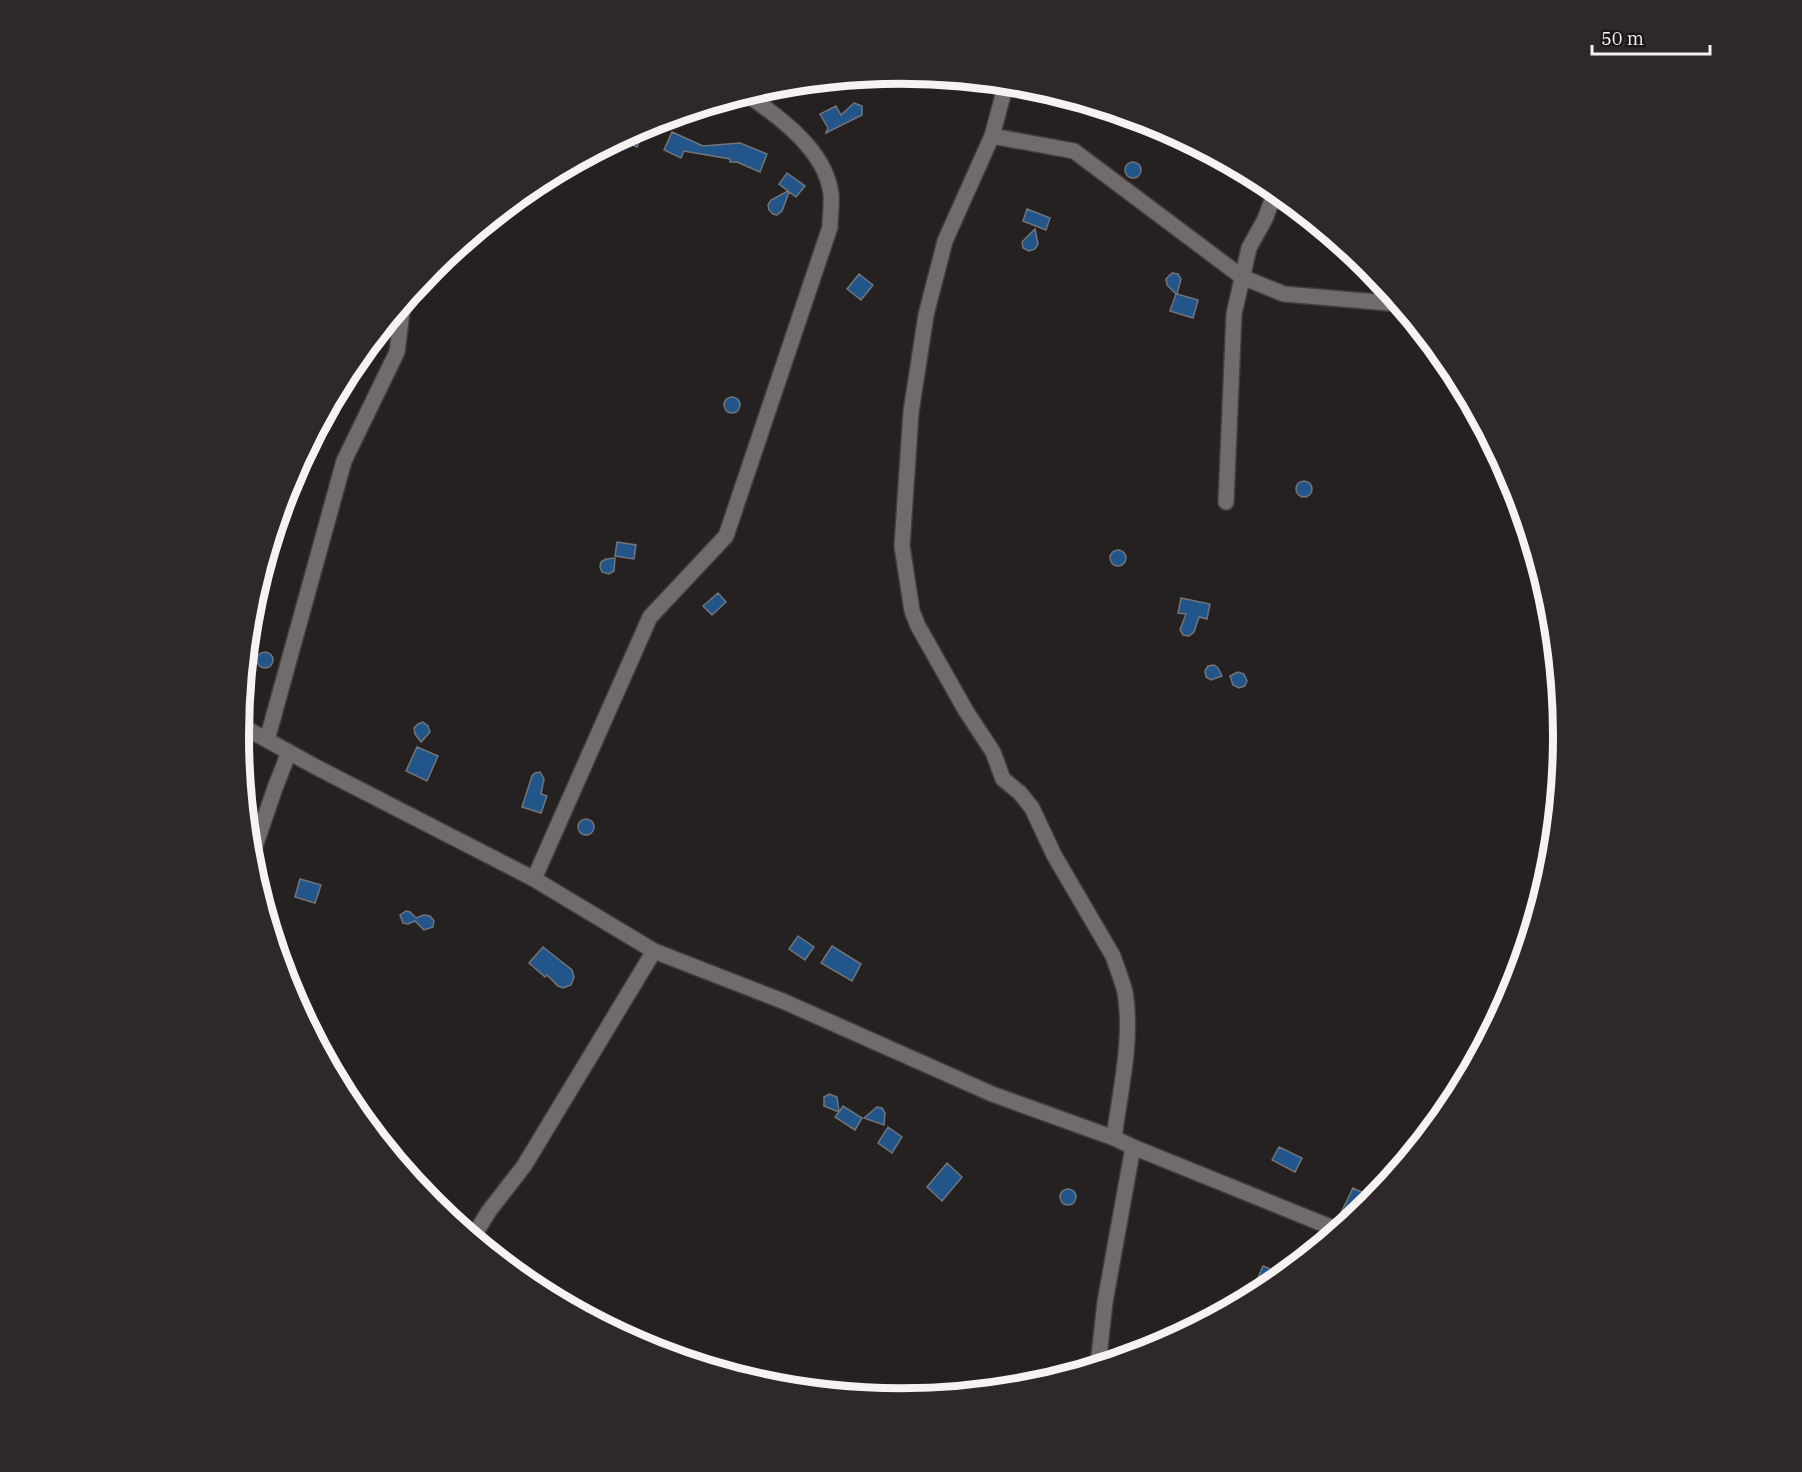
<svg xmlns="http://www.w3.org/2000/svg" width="1802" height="1472" font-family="'IBM Plex Serif',serif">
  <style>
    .building { fill: #22558a; stroke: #717579; stroke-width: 1.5 }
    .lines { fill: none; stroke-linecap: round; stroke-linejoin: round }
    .street-casing { stroke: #423d3d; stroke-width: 18 }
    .street { stroke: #726b6c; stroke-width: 15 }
    .rim { fill: none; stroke: #f6f2f2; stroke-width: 8 }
  </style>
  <rect width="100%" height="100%" fill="#262121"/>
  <!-- building -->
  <path class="building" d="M854 103 862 106V115L826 133 828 128 820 114 836 106 841 115Z
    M633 132 642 136 637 147 619 139Z
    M672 132 703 146 740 143 767 154 760 172 737 162H730V159L684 151 681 158 664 150Z
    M1125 170a8 8 0 1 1 16 0a8 8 0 1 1-16 0Z
    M787 173 805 186 796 197 789 192 782 211 777 215 773 214 769 210 768 205 771 200 788 191 779 184Z
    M1027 209 1050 218 1046 230 1023 221Z
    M1035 229 1038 244 1035 249 1029 251 1023 248 1022 242Z
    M1172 273 1178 274 1181 279 1177 294 1198 300 1193 318 1170 311 1176 294 1167 285 1166 279Z
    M859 274 873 285 861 300 847 289Z
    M724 405a8 8 0 1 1 16 0a8 8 0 1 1-16 0Z
    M1296 489a8 8 0 1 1 16 0a8 8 0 1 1-16 0Z
    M617 542 636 545 634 559 615 556Z
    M1110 558a8 8 0 1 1 16 0a8 8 0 1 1-16 0Z
    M615 558 614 571 609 574 602 572 600 567 601 562 606 559Z
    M718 593 726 602 712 615 703 606Z
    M1181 598 1210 604 1207 619 1199 617 1194 632 1189 636 1183 635 1180 630 1186 614 1178 613Z
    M257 660a8 8 0 1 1 16 0a8 8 0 1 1-16 0Z
    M1214 665 1218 668 1222 676 1211 680 1206 677 1205 671 1208 666Z
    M1238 672 1244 674 1247 681 1245 686 1239 688 1233 685 1230 676Z
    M423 722 428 726 430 732 421 742 415 734 414 728 418 724Z
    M417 747 438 756 427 781 406 771Z
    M540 772 544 779 541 794 547 796 541 813 522 807 532 776 535 773Z
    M578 827a8 8 0 1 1 16 0a8 8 0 1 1-16 0Z
    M300 879 321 885 315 903 295 897Z
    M406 911 410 912 416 918 424 915 430 916 434 921 433 927 424 930 415 921 408 924 403 923 400 915Z
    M798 936 814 947 805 960 789 949Z
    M832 946 861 964 852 981 821 963Z
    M543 947 572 970 574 977 571 985 563 988 558 986 547 975 545 977 529 963Z
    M829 1094 837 1097 839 1112 843 1106 862 1118 855 1130 835 1117 839 1112 824 1106V1097Z
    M877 1107 882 1108 885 1113 884 1125 864 1118Z
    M888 1127 902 1137 892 1153 878 1143Z
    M1279 1147 1302 1158 1295 1172 1272 1160Z
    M947 1163 962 1177 942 1201 927 1187Z
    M1353 1188 1366 1194 1356 1216 1346 1224 1338 1219Z
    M1060 1197a8 8 0 1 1 16 0a8 8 0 1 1-16 0Z
    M1263 1266 1284 1274 1273 1284 1258 1278Z"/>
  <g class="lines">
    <defs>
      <path id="street" d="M1006 84 992 136 945 241 926 315 911 412 902 546 912 611 918 626 966 711 993 752 1003 779 1020 793 1032 808 1054 855 1113 956C1117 968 1122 980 1125 992 1133 1039 1120 1091 1114 1138
        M992 136 1074 151 1242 277 1284 294 1400 304
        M1226 502 1234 314 1249 248 1265 219 1276 190
        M240 725 316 767 534 879 654 951 785 1002 992 1094 1114 1138 1133 1147 1338 1230
        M267 740 344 461 397 352 403 304
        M251 858 275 788 289 752
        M534 879 650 617 726 536 830 227C830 216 832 205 831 194 826 151 780 117 746 94
        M473 1237 489 1211 524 1166 654 951
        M1098 1365 1105 1302 1133 1147"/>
    </defs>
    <!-- street casing -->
    <use href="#street" class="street-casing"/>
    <!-- street -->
    <use href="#street" class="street"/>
  </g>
  <!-- crop -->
  <path d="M0 0H1802V1472H0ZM249 736a652 652 0 1 1 1304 0a652 652 0 1 1-1304 0Z" fill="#2d2929" fill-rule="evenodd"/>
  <path class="rim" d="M249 736a652 652 0 1 1 1304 0a652 652 0 1 1-1304 0Z"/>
  <!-- scale -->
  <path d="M1592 45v9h118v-9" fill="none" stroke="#f6f2f2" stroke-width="3"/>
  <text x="1601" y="45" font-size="18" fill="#f6f2f2" stroke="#1c1717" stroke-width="4.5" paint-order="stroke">50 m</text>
</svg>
